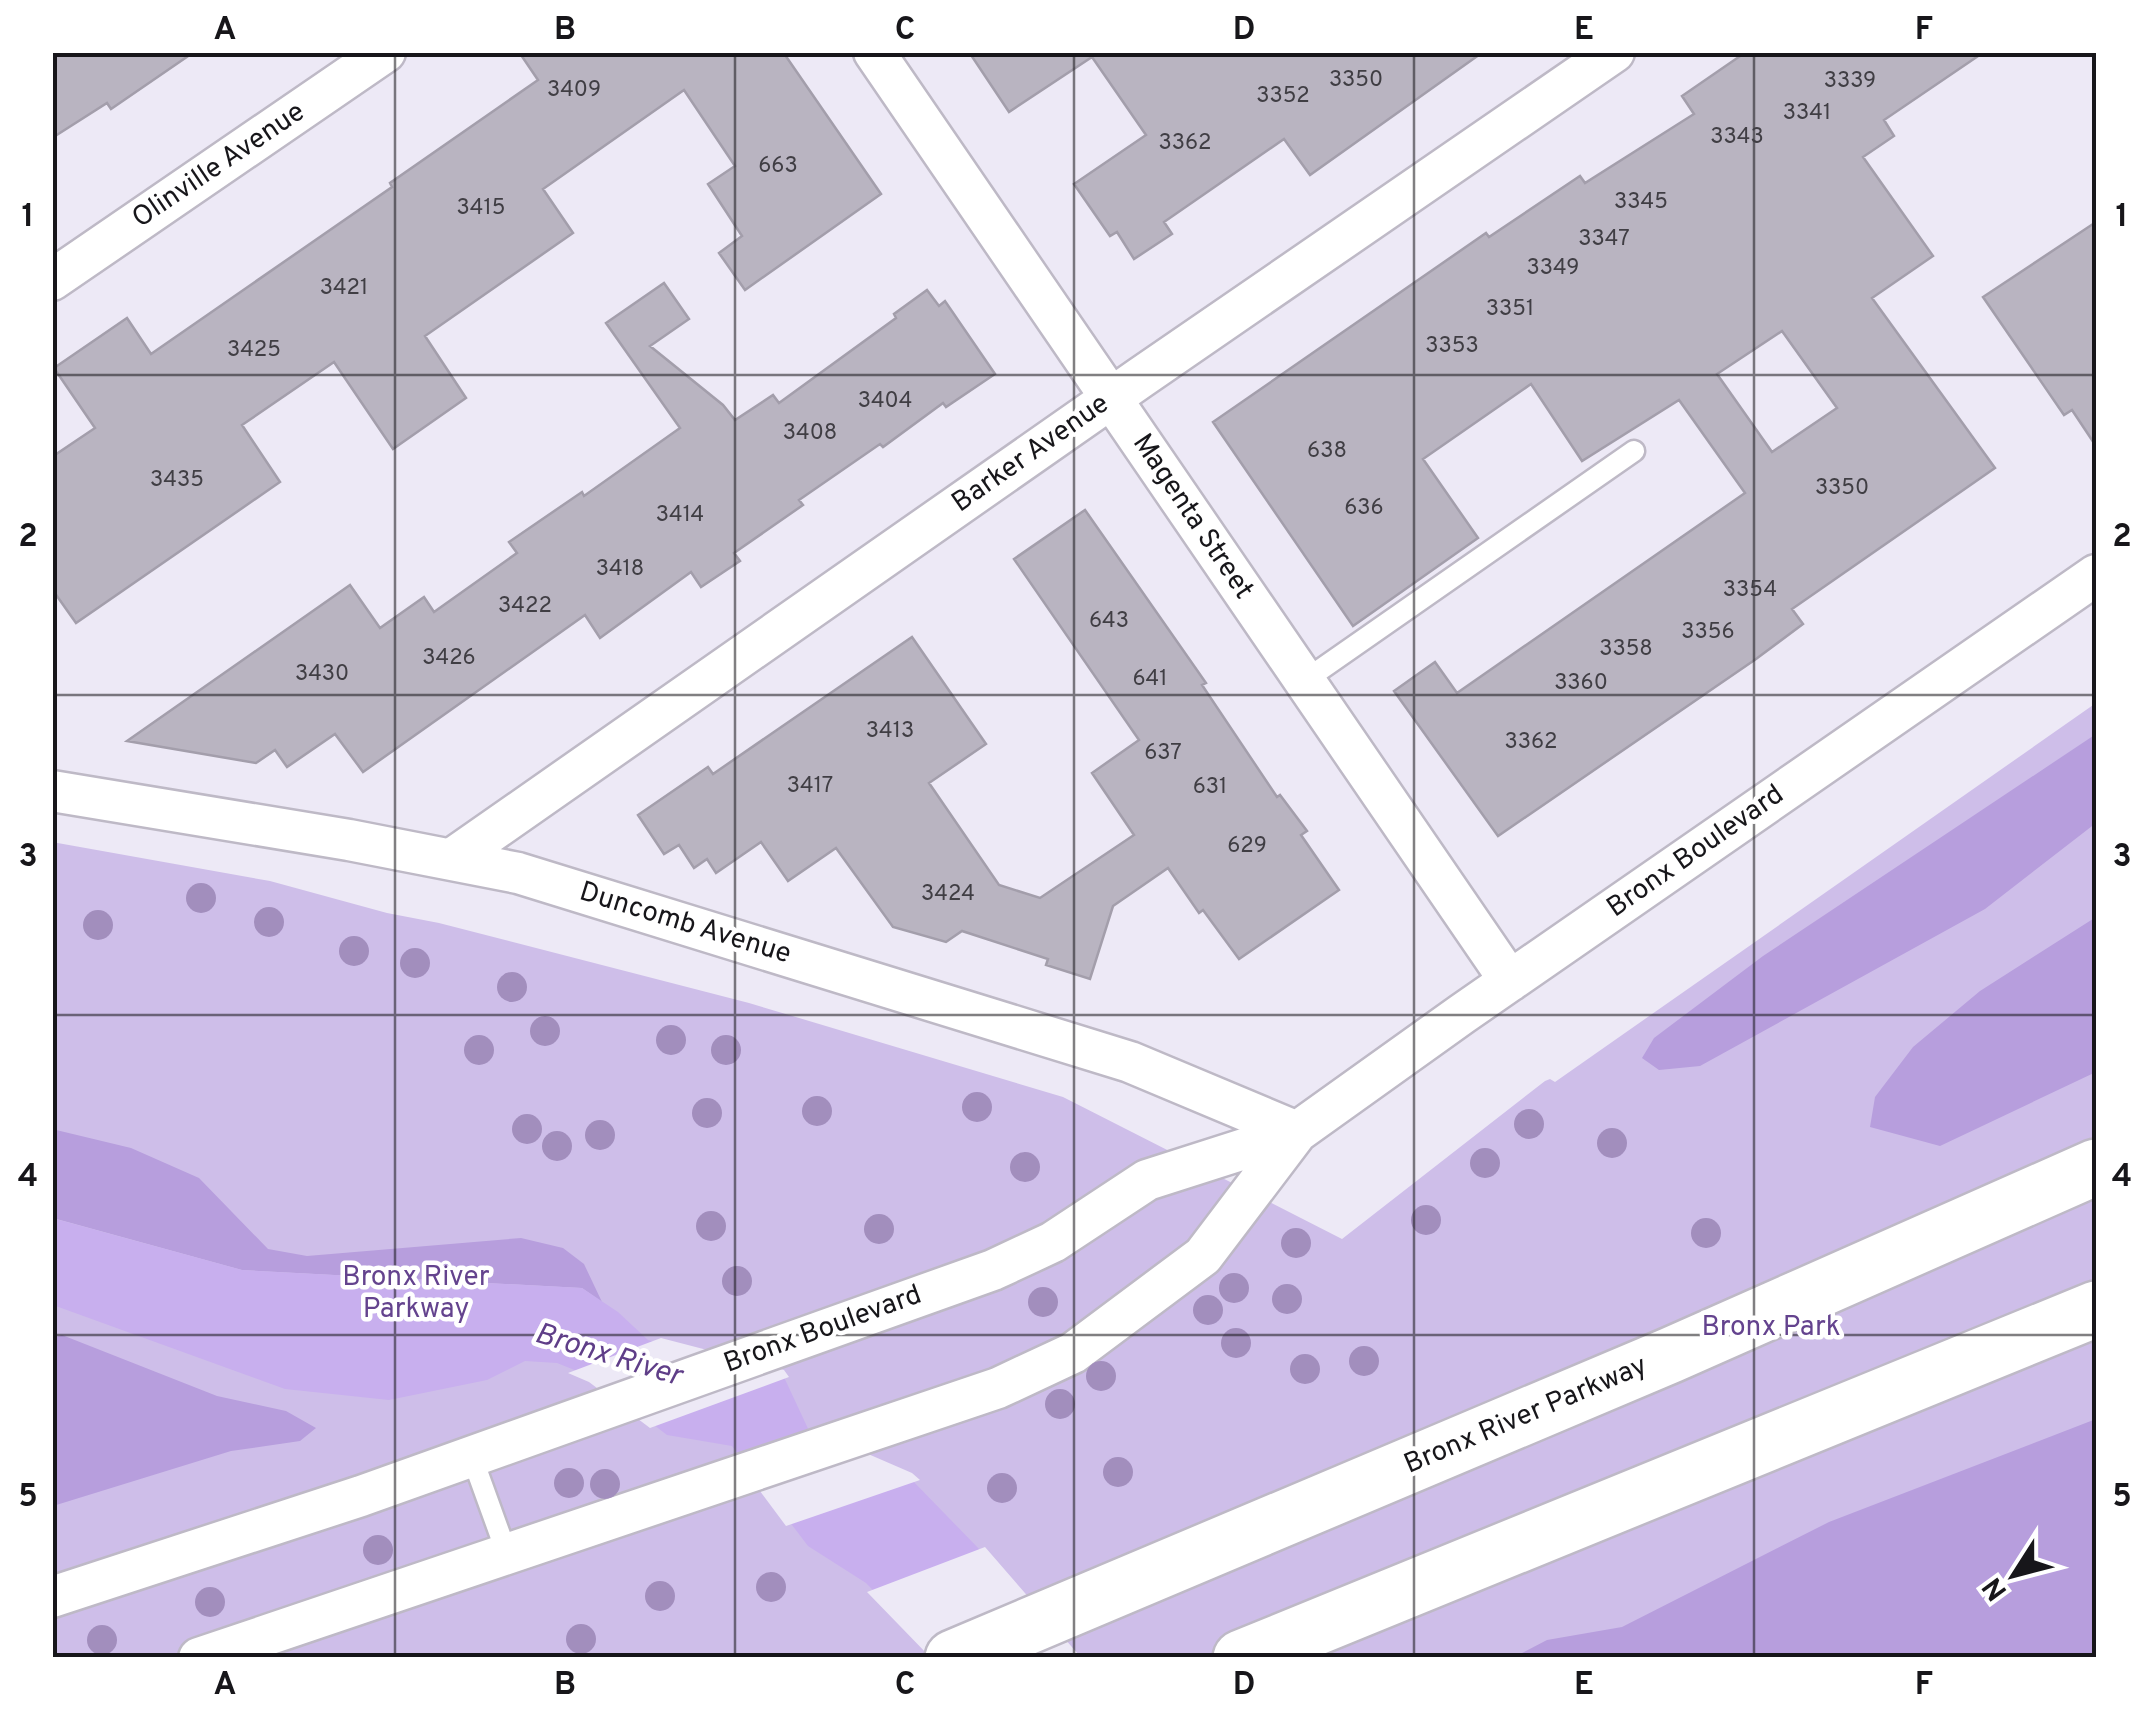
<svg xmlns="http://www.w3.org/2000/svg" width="2149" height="1710" font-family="Overpass,sans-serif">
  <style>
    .green { fill: #cebee9 }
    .forest { fill: #b79edd }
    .water { fill: #c8afee }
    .pier { fill: #ede9f6 }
    .building { fill: #b9b4c1; stroke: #a39eab; stroke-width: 2.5; fill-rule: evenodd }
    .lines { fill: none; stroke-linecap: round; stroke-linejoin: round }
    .service-casing { stroke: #beb9c6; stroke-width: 25 }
    .minor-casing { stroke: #beb9c6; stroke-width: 45 }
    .motorway-casing { stroke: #beb9c6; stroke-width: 60 }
    .service { stroke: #fff; stroke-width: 20 }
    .minor { stroke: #fff; stroke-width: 40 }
    .motorway { stroke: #fff; stroke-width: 55 }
    .tree { fill: #a28ebd }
    .grid { fill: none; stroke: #17161a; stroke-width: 2.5; stroke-opacity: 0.55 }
    .labels { text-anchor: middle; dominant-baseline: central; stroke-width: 9; stroke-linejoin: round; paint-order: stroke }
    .number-label { font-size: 22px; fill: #403e44 }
    .street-label { font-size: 28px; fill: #17161a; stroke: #fff }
    .park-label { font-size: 28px; fill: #64438e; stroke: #fff }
    .water-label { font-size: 30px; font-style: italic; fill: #5f3e88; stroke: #fff }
    .neatline { fill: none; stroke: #17161a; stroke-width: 4 }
    .grid-label { font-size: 32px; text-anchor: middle; font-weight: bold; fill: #17161a }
  </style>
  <rect width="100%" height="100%" fill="#ede9f6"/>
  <!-- green -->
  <path class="green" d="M2096 703V1657H53L52 842 270 881 387 913 439 923 749 1003 1063 1097 1342 1239 1545 1081 1550 1079 1555 1082Z"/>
  <!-- forest -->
  <path class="forest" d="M2096 734V823L1985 909 1700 1066 1659 1070 1642 1058 1654 1038 1763 956Z
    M2096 917V1072L1940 1146 1870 1127 1875 1097 1913 1047 1980 991Z
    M52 1129 131 1148 199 1178 268 1249 307 1256 521 1238 563 1248 584 1264 602 1302 582 1288 242 1270 53 1218Z
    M62 1335 217 1396 286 1411 316 1428 300 1441 231 1451 53 1506V1338Z
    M2096 1419V1657L1524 1658 1522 1653 1547 1640 1622 1627 1829 1522Z"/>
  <!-- water -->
  <path class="water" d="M52 1218 242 1270 582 1288 618 1312 648 1340 783 1375 811 1435 910 1478 983 1553 938 1657 866 1583 808 1546 732 1446 667 1435 592 1377 557 1363 525 1361 487 1380 389 1400 285 1389 53 1305Z"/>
  <!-- pier -->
  <path class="pier" d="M661 1338 784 1370 789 1377 650 1428 589 1382 568 1373Z
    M815 1431 912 1473 920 1480 786 1526 734 1456Z
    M985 1547 1078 1654 1079 1658H931L867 1592Z"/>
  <!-- building -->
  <path class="building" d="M52 52H194L111 109 107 103 52 138Z
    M519 52H783L881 194 745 290 719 253 742 236 708 184 735 166 684 90 543 189 573 233 425 336 466 398 393 449 334 362 242 425 280 482 76 623 52 589V457L95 428 54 368 127 318 151 354 392 187 390 183 538 80Z
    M969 52H1483L1310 175 1284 139 1164 222 1172 234 1134 259 1117 232 1110 236 1074 184 1146 135 1092 57 1009 112Z
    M1746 52H1984L1884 120 1894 136 1863 157 1933 256 1872 298 1995 468 1792 609 1803 624 1756 659 1498 836 1394 691 1435 662 1457 693 1745 493 1679 400 1582 461 1531 384 1423 459 1478 538 1353 626 1213 422 1486 233 1489 237 1580 176 1585 183 1694 114 1682 96ZM1782 331 1837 408 1772 452 1717 374Z
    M2096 222V446L2072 410 2064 415 1983 297Z
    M664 283 689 319 650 346 723 405 735 420 773 395 779 403 896 318 894 314 927 290 939 306 945 301 995 374 946 407 943 403 883 447 880 444 799 500 803 505 734 553 740 561 701 587 691 572 600 638 585 615 363 772 335 734 287 767 275 750 256 763 127 741 350 585 380 628 424 597 434 612 517 553 509 542 582 492 584 496 680 428 606 323Z
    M1085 510 1206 683 1202 685 1277 797 1280 795 1307 831 1301 835 1339 890 1239 959 1203 910 1199 913 1168 868 1113 906 1090 979 1046 965 1048 959 962 931 946 942 893 927 836 848 788 881 761 842 716 873 707 859 694 868 679 845 664 854 638 815 708 767 713 774 912 637 986 744 929 783 999 885 1040 898 1134 835 1092 773 1139 740 1014 559Z"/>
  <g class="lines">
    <defs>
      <path id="service" d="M1304 681 1634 451
        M472 1457 507 1554"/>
      <path id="minor" d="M874 52 1510 981
        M52 280 385 52
        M52 791 349 840 518 873 1130 1062 1297 1132
        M452 859 1140 378 1614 52
        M52 1597 361 1496 993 1270 1053 1242 1147 1180 1297 1132
        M199 1658 998 1388 1073 1353 1203 1256 1297 1132 1462 1014 2096 575"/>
      <path id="motorway" d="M953 1658 1671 1355 2096 1167
        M1241 1658 2096 1309"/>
    </defs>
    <!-- service casing -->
    <use href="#service" class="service-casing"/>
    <!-- minor casing -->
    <use href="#minor" class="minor-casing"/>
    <!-- motorway casing -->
    <use href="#motorway" class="motorway-casing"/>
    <!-- service -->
    <use href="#service" class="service"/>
    <!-- minor -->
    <use href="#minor" class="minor"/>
    <!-- motorway -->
    <use href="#motorway" class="motorway"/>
  </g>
  <!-- trees -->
  <g class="tree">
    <circle cx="201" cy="898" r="15"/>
    <circle cx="269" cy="922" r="15"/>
    <circle cx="98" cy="925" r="15"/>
    <circle cx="354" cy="951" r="15"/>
    <circle cx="415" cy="963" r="15"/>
    <circle cx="512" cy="987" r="15"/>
    <circle cx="545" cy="1031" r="15"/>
    <circle cx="671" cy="1040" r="15"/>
    <circle cx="479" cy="1050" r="15"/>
    <circle cx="726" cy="1050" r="15"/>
    <circle cx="977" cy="1107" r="15"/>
    <circle cx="817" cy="1111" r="15"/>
    <circle cx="707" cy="1113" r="15"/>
    <circle cx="1529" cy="1124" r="15"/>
    <circle cx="527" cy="1129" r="15"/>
    <circle cx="600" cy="1135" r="15"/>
    <circle cx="1612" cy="1143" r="15"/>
    <circle cx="557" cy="1146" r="15"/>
    <circle cx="1485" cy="1163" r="15"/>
    <circle cx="1025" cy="1167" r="15"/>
    <circle cx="1426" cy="1220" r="15"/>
    <circle cx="711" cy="1226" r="15"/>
    <circle cx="879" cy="1229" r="15"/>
    <circle cx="1706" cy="1233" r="15"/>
    <circle cx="1296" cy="1243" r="15"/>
    <circle cx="737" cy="1281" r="15"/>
    <circle cx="1234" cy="1288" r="15"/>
    <circle cx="1287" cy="1299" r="15"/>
    <circle cx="1043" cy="1302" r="15"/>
    <circle cx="1208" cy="1310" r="15"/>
    <circle cx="1236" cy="1343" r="15"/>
    <circle cx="1364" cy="1361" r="15"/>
    <circle cx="1305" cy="1369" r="15"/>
    <circle cx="1101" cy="1376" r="15"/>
    <circle cx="1060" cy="1404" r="15"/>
    <circle cx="1118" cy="1472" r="15"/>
    <circle cx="569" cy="1483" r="15"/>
    <circle cx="605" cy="1484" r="15"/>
    <circle cx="1002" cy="1488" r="15"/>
    <circle cx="378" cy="1550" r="15"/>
    <circle cx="771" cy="1587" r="15"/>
    <circle cx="660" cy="1596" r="15"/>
    <circle cx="210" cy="1602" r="15"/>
    <circle cx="581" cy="1639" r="15"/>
    <circle cx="102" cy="1640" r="15"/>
  </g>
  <!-- grid -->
  <path class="grid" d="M395 52V1658M735 52V1658M1074 52V1658M1414 52V1658M1754 52V1658M52 375H2096M52 695H2096M52 1015H2096M52 1335H2096"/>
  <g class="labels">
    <!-- number labels -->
    <g class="number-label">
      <text x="1356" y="80">3350</text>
      <text x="1850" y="81">3339</text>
      <text x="574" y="90">3409</text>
      <text x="1283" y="96">3352</text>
      <text x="1807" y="113">3341</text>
      <text x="1737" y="137">3343</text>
      <text x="1185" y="143">3362</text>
      <text x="778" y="166">663</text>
      <text x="1641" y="202">3345</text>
      <text x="481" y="208">3415</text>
      <text x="1604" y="239">3347</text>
      <text x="1553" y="268">3349</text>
      <text x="344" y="288">3421</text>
      <text x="1510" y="309">3351</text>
      <text x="1452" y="346">3353</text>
      <text x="254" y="350">3425</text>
      <text x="885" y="401">3404</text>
      <text x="810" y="433">3408</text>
      <text x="1327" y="451">638</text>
      <text x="177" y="480">3435</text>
      <text x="1842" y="488">3350</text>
      <text x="1364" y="508">636</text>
      <text x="680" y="515">3414</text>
      <text x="620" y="569">3418</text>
      <text x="1750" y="590">3354</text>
      <text x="525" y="606">3422</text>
      <text x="1109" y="621">643</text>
      <text x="1708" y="632">3356</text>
      <text x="1626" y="649">3358</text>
      <text x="449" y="658">3426</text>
      <text x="322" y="674">3430</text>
      <text x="1150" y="679">641</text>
      <text x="1581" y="683">3360</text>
      <text x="890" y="731">3413</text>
      <text x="1531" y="742">3362</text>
      <text x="1163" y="753">637</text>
      <text x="810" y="786">3417</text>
      <text x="1210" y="787">631</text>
      <text x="1247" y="846">629</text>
      <text x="948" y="894">3424</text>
    </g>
    <!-- street labels -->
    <g class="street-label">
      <text transform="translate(219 166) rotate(-34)">Olinville Avenue</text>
      <text transform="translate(1031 454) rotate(-35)">Barker Avenue</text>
      <text transform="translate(1192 517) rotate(56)">Magenta Street</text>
      <text transform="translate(1696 852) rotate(-35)">Bronx Boulevard</text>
      <text transform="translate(685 924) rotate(17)">Duncomb Avenue</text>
      <text transform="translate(823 1330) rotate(-20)">Bronx Boulevard</text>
      <text transform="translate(1526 1416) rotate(-23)">Bronx River Parkway</text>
    </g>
    <!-- park labels -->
    <g class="park-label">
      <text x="416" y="1278">Bronx River<tspan x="416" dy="32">Parkway</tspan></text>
      <text x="1771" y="1328">Bronx Park</text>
    </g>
    <!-- water labels -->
    <g class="water-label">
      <text transform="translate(608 1356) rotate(17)">Bronx River</text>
    </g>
  </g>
  <!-- border -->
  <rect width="2149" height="1710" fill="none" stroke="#ffffff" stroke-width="110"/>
  <!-- north arrow -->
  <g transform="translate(2014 1575) rotate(234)" stroke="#ffffff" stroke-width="8" paint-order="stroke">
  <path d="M0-8L18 38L0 25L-18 38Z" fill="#17161a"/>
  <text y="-15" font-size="28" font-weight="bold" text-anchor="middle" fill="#17161a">N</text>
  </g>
  <rect x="55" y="55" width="2039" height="1600" class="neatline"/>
  <g class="grid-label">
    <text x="225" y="39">A</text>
    <text x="565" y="39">B</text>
    <text x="905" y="39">C</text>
    <text x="1244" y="39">D</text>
    <text x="1584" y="39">E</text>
    <text x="1924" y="39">F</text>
    <text x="28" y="226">1</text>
    <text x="2122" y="226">1</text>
    <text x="28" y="546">2</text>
    <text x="2122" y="546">2</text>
    <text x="28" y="866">3</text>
    <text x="2122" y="866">3</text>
    <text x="28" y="1186">4</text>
    <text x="2122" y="1186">4</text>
    <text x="28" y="1506">5</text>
    <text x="2122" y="1506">5</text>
    <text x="225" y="1694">A</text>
    <text x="565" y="1694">B</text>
    <text x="905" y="1694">C</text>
    <text x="1244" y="1694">D</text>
    <text x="1584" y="1694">E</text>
    <text x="1924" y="1694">F</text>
  </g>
</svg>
